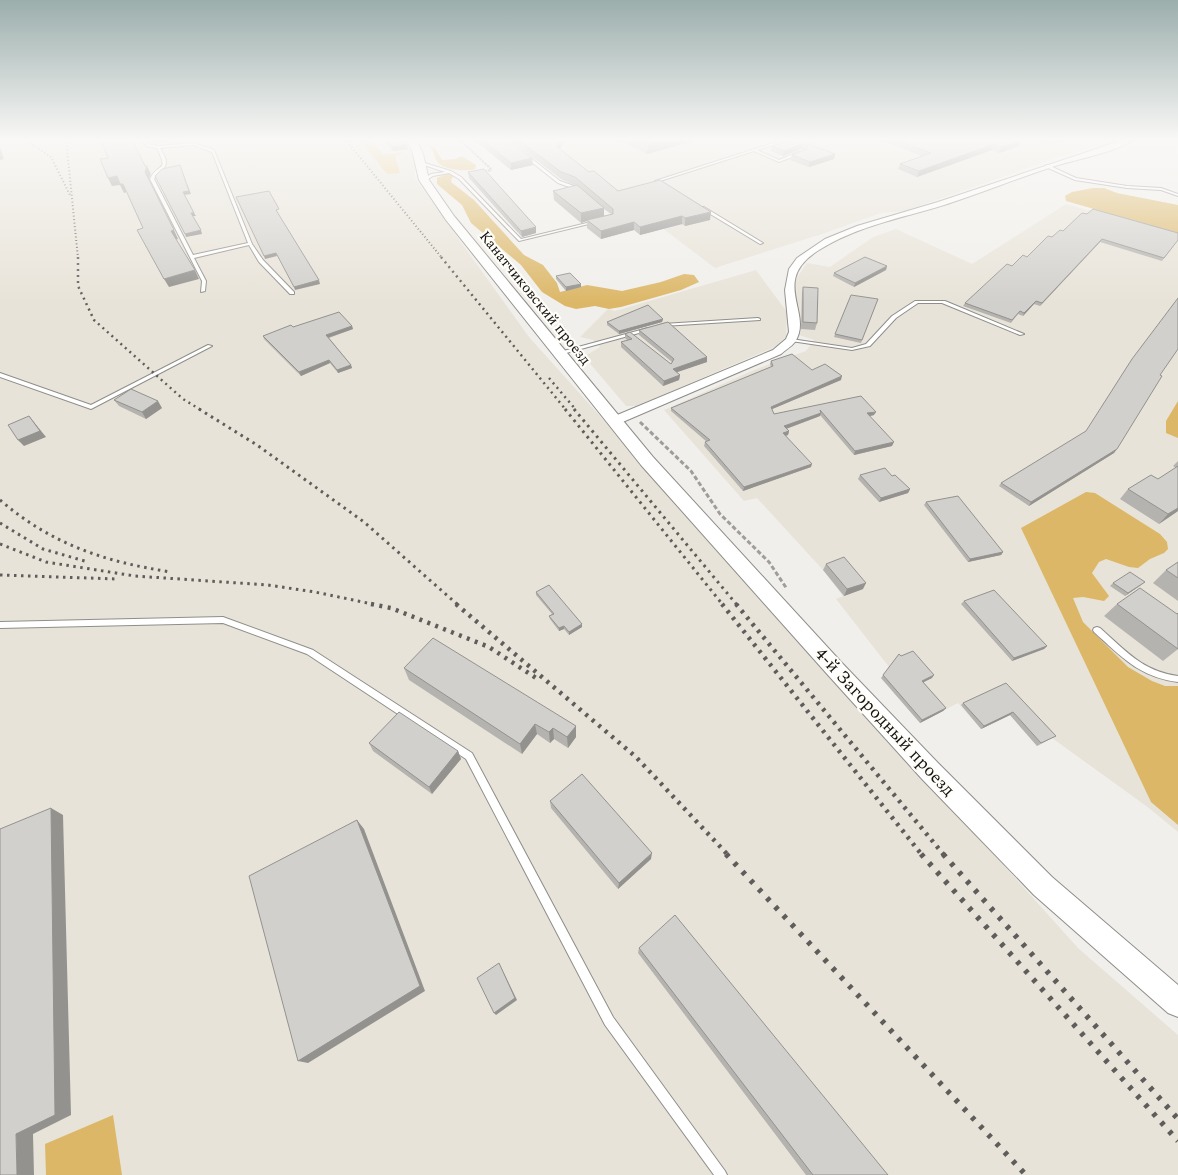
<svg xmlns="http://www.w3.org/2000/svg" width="1178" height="1175" font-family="Spectral,serif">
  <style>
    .built { fill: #e8e3d8 }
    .green { fill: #e8c67c }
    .forest { fill: #dcb767 }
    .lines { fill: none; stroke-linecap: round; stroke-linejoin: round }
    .lane-casing { stroke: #8f8e8a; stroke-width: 2 }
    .street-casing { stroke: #8f8e8a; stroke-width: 2 }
    .secondary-casing { stroke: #8f8e8a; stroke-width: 2 }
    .path-far2 { stroke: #9f9d9a; stroke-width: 2; stroke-dasharray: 2.5 1; stroke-linecap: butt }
    .path-far1 { stroke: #9f9d9a; stroke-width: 2.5; stroke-dasharray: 4 2; stroke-linecap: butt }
    .path { stroke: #9f9d9a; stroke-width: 3; stroke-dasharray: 4.5 2.5; stroke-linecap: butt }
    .lane { fill: #fff; fill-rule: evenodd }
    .street { fill: #fff; fill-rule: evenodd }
    .secondary { fill: #fff; fill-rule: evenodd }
    .rail-far4 { stroke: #5e5d5b; stroke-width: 2; stroke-dasharray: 1 2.5; stroke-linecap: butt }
    .rail-far3 { stroke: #5e5d5b; stroke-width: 2.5; stroke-dasharray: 2 4; stroke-linecap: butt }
    .rail-far2 { stroke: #5e5d5b; stroke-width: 3; stroke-dasharray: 2.5 4.5; stroke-linecap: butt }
    .rail-far1 { stroke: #5e5d5b; stroke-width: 4.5; stroke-dasharray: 3 5.5; stroke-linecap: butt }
    .rail { stroke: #5e5d5b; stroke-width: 5.5; stroke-dasharray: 4 8; stroke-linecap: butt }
    .wall { fill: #b5b3af; fill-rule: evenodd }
    .shaded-wall { fill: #93928f }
    .building { fill: #d2d0cc; stroke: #93928f }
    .labels { text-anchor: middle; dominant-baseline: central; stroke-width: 4.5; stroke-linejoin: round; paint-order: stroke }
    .far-street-label { font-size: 15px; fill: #131211; stroke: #fffdf8 }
    .street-label { font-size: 18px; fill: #131211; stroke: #fffdf8 }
  </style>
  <rect width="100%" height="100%" fill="#f1efeb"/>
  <!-- built -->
  <path class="built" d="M0 139H403L414 153 415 178 529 337 1078 948 1178 1035V1175H0Z
    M573 139H1118L1062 156 905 211 881 213 828 232 715 268 562 152Z
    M1066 204 1178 235V832L1149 808 1052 738 1037 746 1010 715 981 729 958 703 920 723 881 678 889 667 836 599 843 596 823 570 757 498 744 501 664 410 754 370 806 351 814 340 799 335 797 331 796 279 807 263 830 267 873 237 896 229 972 264Z
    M756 270 787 312 786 337 777 346 637 406H626L587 360 585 356 600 347 593 340 580 337 608 309 615 311Z"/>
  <!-- green -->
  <path class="green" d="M359 139H370L384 155 404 152 395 156 400 173 387 174Z"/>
  <!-- forest -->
  <path class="forest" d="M427 144 436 149 442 160 455 159 462 156 476 165 475 169C466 172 442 170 437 161 432 153 436 153 427 144Z
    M448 173 456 175 452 178 451 182 474 200 524 255 543 265 557 283 560 292 587 285 622 291 661 282 684 274 694 275 699 282 681 290 621 307 609 309 595 306 576 309 565 306 542 292 521 265 471 223 462 205 437 184V178Z
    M1093 188H1104L1117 193 1178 205V233L1066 201 1065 196 1072 192Z
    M1178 401V438L1166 433V421Z
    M1086 492 1095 493 1160 534 1167 542 1168 549 1164 553 1150 559 1138 568 1129 567 1106 559 1099 562 1092 573 1109 596 1104 601 1083 597 1073 598 1083 622 1128 667 1152 681 1165 686H1178V825L1151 802 1021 528Z
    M113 1115 122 1175H46L45 1144Z"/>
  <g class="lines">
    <defs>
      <path id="lane" d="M142 139H144L148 144 158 146 193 143 214 150 252 244 263 260 294 292V294H290L259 262 249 245 194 258 206 281 205 291 201 292 202 281 150 179C159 161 169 174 157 148L146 146ZM193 145 212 152 248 243 193 255 154 179C156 175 159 173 162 170 170 163 164 155 160 148Z
        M786 139 787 141 757 150 779 160 798 152H800V154L779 162 754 151 660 181 662 182V184H660L655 181Z
        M525 155H527L560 181 574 186 580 192 577 193 572 188 558 183 525 157Z
        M418 161 451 171 461 177 521 239 595 221 597 222 519 241 459 179 449 173 433 176 425 181H423V179L431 174 445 172 418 163Z
        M1046 165H1048L1076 178 1127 186 1161 188 1178 194V196L1161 190 1127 188 1075 180 1046 167Z
        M702 207H704L763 243 760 244 702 209Z
        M915 301H945L1024 334 1020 335 942 303H918L896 318 870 346 852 350 791 341 789 340 791 339 852 348 866 344 892 316Z
        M758 318 760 319V320L663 326 661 325 663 324Z
        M648 328H650V330L559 355 556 353Z
        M208 345 212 346 91 409 0 377V373L91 405Z
        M223 617 313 650 472 753 613 1017 725 1171 727 1175H714L605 1025 466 759 307 654 223 623 0 628V622Z
        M1097 627 1100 628C1126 651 1142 671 1178 676V682C1139 677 1122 657 1094 632L1093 630 1094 628Z"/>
      <path id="street" d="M1126 139H1134C1118 152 1077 159 1055 166 1018 178 981 193 944 205 902 218 857 226 819 250 769 281 814 313 795 342 791 347 785 350 781 354L618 424H610L608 421 610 418 773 350 786 339 789 332 785 290 789 269 797 258 825 239 857 226 938 202Z"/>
      <path id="secondary" d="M407 139H416L423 154 429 180 454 216 653 457 842 663 938 763 1052 877 1178 985V1017L1168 1013 1034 895 922 779 828 675 641 465 446 220 419 180 413 154Z"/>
    </defs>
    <!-- lane casing -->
    <use href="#lane" class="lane-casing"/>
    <!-- street casing -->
    <use href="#street" class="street-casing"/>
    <!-- secondary casing -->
    <use href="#secondary" class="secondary-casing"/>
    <!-- path-far2 -->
    <path class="path-far2" d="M459 139 491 169
      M481 172 492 170"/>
    <!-- path-far1 -->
    <path class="path-far1" d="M563 327 569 337"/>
    <!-- path -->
    <path class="path" d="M640 422 691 471 720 514 769 562 787 589"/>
    <!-- lane -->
    <use href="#lane" class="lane"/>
    <!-- street -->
    <use href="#street" class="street"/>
    <!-- secondary -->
    <use href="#secondary" class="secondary"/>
    <!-- rail-far4 -->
    <path class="rail-far4" d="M24 139 51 157 70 195
      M66 139 78 258
      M345 139 442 258"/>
    <!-- rail-far3 -->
    <path class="rail-far3" d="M78 257V286L94 320 183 399 201 410
      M441 257 566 410
      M549 378 576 410"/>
    <!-- rail-far2 -->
    <path class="rail-far2" d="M199 409 257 445 364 522 458 605
      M565 409 723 605
      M574 409 737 605
      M0 500C51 544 105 562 171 572
      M0 523 43 549 88 562
      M0 544 46 562 135 576 268 585 315 592 377 605
      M0 575 117 579"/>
    <!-- rail-far1 -->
    <path class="rail-far1" d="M371 604 391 608 489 647 536 678
      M456 604 636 757 728 855
      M722 604 922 855
      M736 604 944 855"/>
    <!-- rail -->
    <path class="rail" d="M726 854 1026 1175
      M921 854 1178 1141
      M943 854 1178 1119"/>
  </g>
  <!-- wall -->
  <path class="wall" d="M152 139H169L170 142 154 143Z
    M383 139H403L408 149 393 151Z
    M474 139H507L533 165 511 170 476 141Z
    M509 139H567L560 149 589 172 618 191 710 220 685 226 682 224 640 235 634 230 601 239 587 228V221L581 223 554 200 553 191 576 186 561 179ZM604 209 611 214 604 216Z
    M617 139H691L690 142 647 154Z
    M796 139 835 154 834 159 809 167 790 160 792 155 804 150 801 149 783 156 771 151 772 146Z
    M886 139H937L1019 146 999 153 992 150 917 177 898 169 900 164 922 156 885 142Z
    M1032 139H1066L1049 144Z
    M468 172 536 233 522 237 469 178Z
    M1063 231 1178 240 1162 261 1100 242 1040 306 1034 304 1023 316 1018 314 1011 323 963 306 965 303 1012 266 1027 257 1052 237Z
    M887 266 886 270 854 287 833 276 834 273Z
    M556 276 581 287 566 291 556 279Z
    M803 287 817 323 815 330 801 329 802 293Z
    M878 299 861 343 834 337 835 334Z
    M663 319 662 322 619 334 607 325V322Z
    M352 326 353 329 329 338 351 365 352 368 338 373 330 363 301 376 264 339 263 336 293 327Z
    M639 330 707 357V362L676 372 680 375 679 380 663 386 621 347V342L627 340 625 338V334L671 364 672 362 639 335Z
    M771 361 812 370 841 380 772 409 774 414 861 396 874 415 869 416 892 446 854 455 820 415V416L786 429 789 431 788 435 785 436 811 467 743 491 704 446 705 442H707L671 411V408L771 367 770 364Z
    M1160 375 1114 453 1029 506 999 486 1001 483 1086 432Z
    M114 400 162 408 146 419 119 406Z
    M1178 461V511L1159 524 1120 499 1128 489 1158 479 1176 468 1173 466Z
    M860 475 892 476 910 489 908 493 879 502 858 479Z
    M926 502 1003 552 1001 555 968 562 924 505Z
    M1178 562V601L1153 583 1166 570Z
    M826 564 863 589 844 596 823 570Z
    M1113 583 1141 585 1125 596 1110 586Z
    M536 592 582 627 569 635 564 629 559 631 550 619 549 616 552 614 536 595Z
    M964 601 1047 646 1044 649 1012 661 961 604Z
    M1117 604 1177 614 1178 613V649L1163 661 1104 616Z
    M899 654 932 678 923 682 946 708 943 711 920 723 881 678Z
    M404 668 576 737 568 748 554 739 550 743 537 734 522 754 409 680Z
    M1006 683 1056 736 1052 738 1037 746 1010 715 981 729 961 705 963 703Z
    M369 743 458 751 461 759 432 794 373 751Z
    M550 801 651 859 618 889 551 808Z
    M639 948 888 1175H806L638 953Z"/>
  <!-- shaded-wall -->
  <path class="shaded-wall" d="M562 139H567L556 153V146Z
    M667 139H691L690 142 647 154 648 144Z
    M1051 139H1066L1049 144Z
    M1022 140 1019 146 999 153 1002 147Z
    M407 144 408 149 393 151 392 147Z
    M802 144 801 149 783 156 784 151Z
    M994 144 992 150 917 177 919 171Z
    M0 147 4 159 0 160Z
    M835 154 834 159 809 167 810 162Z
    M532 158 533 165 511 170V163Z
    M147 166 151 174 148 180 145 172Z
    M181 168 191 194 184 195 183 192Z
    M117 176 123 184 127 192 124 193 120 185 112 186 108 178Z
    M604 208V217L587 220V221L581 223V213Z
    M711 212 710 220 685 226V218Z
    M191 213H194L196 216H192Z
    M682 216V224L640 235V227Z
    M634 222V230L601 239V231Z
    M536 227V233L522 237 521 231Z
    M174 230 178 239 175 240 171 231Z
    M201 230 202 234 186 237 185 234Z
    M1102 239 1100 242 1040 306 1042 303Z
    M276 253 277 256 265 259 264 256Z
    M887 266 886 270 854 287 855 283Z
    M195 270 199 279 169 287 164 279Z
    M319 280 320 284 295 290 294 287Z
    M581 284V287L566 291V287Z
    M1036 301 1034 304 1023 316 1024 313Z
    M663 319 662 322 619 334V331Z
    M352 326 353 329 327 338 326 335Z
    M707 357V362L672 374 673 369Z
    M329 360 330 363 301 376 299 372Z
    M351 365 352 368 338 373 337 370Z
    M680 375 679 380 663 386 664 381Z
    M842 376 841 380 770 410 771 407Z
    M158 401 162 408 146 419 142 412Z
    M876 412 874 415 866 417 867 413Z
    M821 413 820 416 783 430 784 426Z
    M29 416 46 437 24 446 18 440Z
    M789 431 788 435 782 437 783 433Z
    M894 442 892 446 854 455 855 451Z
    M1117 449 1114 453 1029 506 1031 502Z
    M812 464 811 467 743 491 744 487Z
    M910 489 908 493 879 502 881 498Z
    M1178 508V511L1159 524 1168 514Z
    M1003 552 1001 555 968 562 970 559Z
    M1145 582 1141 585 1125 596 1128 593Z
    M866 583 863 589 844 596 847 589Z
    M582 624V627L569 635V632Z
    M564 626V629L559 631V628Z
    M1047 646 1044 649 1012 661 1014 658Z
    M934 675 932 678 920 684 922 681Z
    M946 708 943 711 920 723 922 720Z
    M1013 712 1010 715 981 729 984 726Z
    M535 724 537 734 522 754 520 744Z
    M576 726V737L568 748 567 737Z
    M553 728 554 739 550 743 549 732Z
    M458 751 461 759 432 794 429 787Z
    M51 808 63 815 71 1115 33 1134 34 1175H17L16 1134Z
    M357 820 364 829 425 991 308 1063 298 1061Z
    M652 853 651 859 618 889 619 883Z
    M499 963 517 1000 496 1015 494 1013Z"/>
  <!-- building -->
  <path class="building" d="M100 139H132L145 166H147L145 172 174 230 171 231 195 270 164 279 137 230 143 228 123 184H120L117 176 108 178 100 159 108 158Z
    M386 139H403L407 144 392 147Z
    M481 139H507L532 158 511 163Z
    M517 139H562L556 146 589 172 594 171 618 191 660 180 711 212 685 218 682 216 640 227 634 222 601 231 587 220 613 214V209L575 177 561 172Z
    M637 139H667L648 144Z
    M796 139 835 154 810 162 792 155 807 149V145L802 144 784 151 772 146Z
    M893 139H1018L1022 140 1002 147 994 144 919 171 900 164 931 153Z
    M180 165 189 191 183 192 194 213H191L201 230 185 234 155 176 162 169Z
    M484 169 536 227 521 231 468 172Z
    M577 185 604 208 581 213 553 191Z
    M269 191 279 209 276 210 319 280 294 287 276 253 264 256 236 197Z
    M1093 209 1178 233V240L1164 258 1102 239 1042 303 1036 301 1024 313 1020 311 1012 320 965 303 1007 264 1012 266 1023 255 1027 257 1048 236 1052 237 1060 230 1063 231 1082 213 1087 214Z
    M865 257 887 266 855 283 834 273Z
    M570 273 581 284 566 287 556 276Z
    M803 287 818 288 817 323 803 322Z
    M851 295 878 299 862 340 835 334Z
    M1178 298V349L1160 375 1162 376 1117 449 1031 502 1001 483 1086 431 1132 359Z
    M648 305 663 319 619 331 607 322Z
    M339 312 352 326 326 335 351 365 337 370 329 360 299 372 263 336 291 325 293 327Z
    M668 322 707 357 673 369 680 375 664 381 621 342 632 339 625 334 630 332 671 364 674 359 639 330Z
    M792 354 812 370 825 364 842 376 771 407 774 414 861 396 876 412 867 413 894 442 855 451 820 410 821 413 784 426 789 431 783 433 812 464 744 487 705 442 710 440 671 408 773 366 771 361Z
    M131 389 158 401 142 412 114 400Z
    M29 416 40 431 18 440 8 425Z
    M1178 466V508L1168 514 1128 489 1151 475 1158 479Z
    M885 468 892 476 895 475 910 489 881 498 860 475Z
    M958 496 1003 552 970 559 926 502Z
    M844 557 866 583 847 589 826 564Z
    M1178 562V578L1166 570Z
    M1130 572 1145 582 1128 593 1113 583Z
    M549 585 582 624 569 632 564 626 559 628 549 616 554 614 536 592Z
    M1140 588 1177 614 1178 613V649L1117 604Z
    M994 590 1047 646 1014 658 964 601Z
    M433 638 576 726 567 737 553 728 549 732 535 724 520 744 404 668Z
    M913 651 934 675 922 681 946 708 922 720 883 675 899 654 901 656Z
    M1006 683 1056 736 1041 743 1013 712 984 726 963 703Z
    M399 712 458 751 429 787 369 743Z
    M582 774 652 853 619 883 550 801Z
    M51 808 55 1115 16 1134 17 1175H0V829Z
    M357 820 420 986 298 1061 249 876Z
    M675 915 888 1175H813L639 948Z
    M499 963 515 998 494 1013 477 978Z"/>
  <!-- sky -->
  <linearGradient id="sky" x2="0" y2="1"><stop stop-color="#9baeac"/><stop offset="0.46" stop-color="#f9f8f6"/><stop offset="1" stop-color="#f9f8f6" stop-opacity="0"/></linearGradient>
  <rect width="1178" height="303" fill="url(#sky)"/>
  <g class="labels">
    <!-- far-street labels -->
    <g class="far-street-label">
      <text transform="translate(535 298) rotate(51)">Канатчиковский проезд</text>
    </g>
    <!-- street labels -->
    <g class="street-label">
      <text transform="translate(885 722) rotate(47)">4-й Загородный проезд</text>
    </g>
  </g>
</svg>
